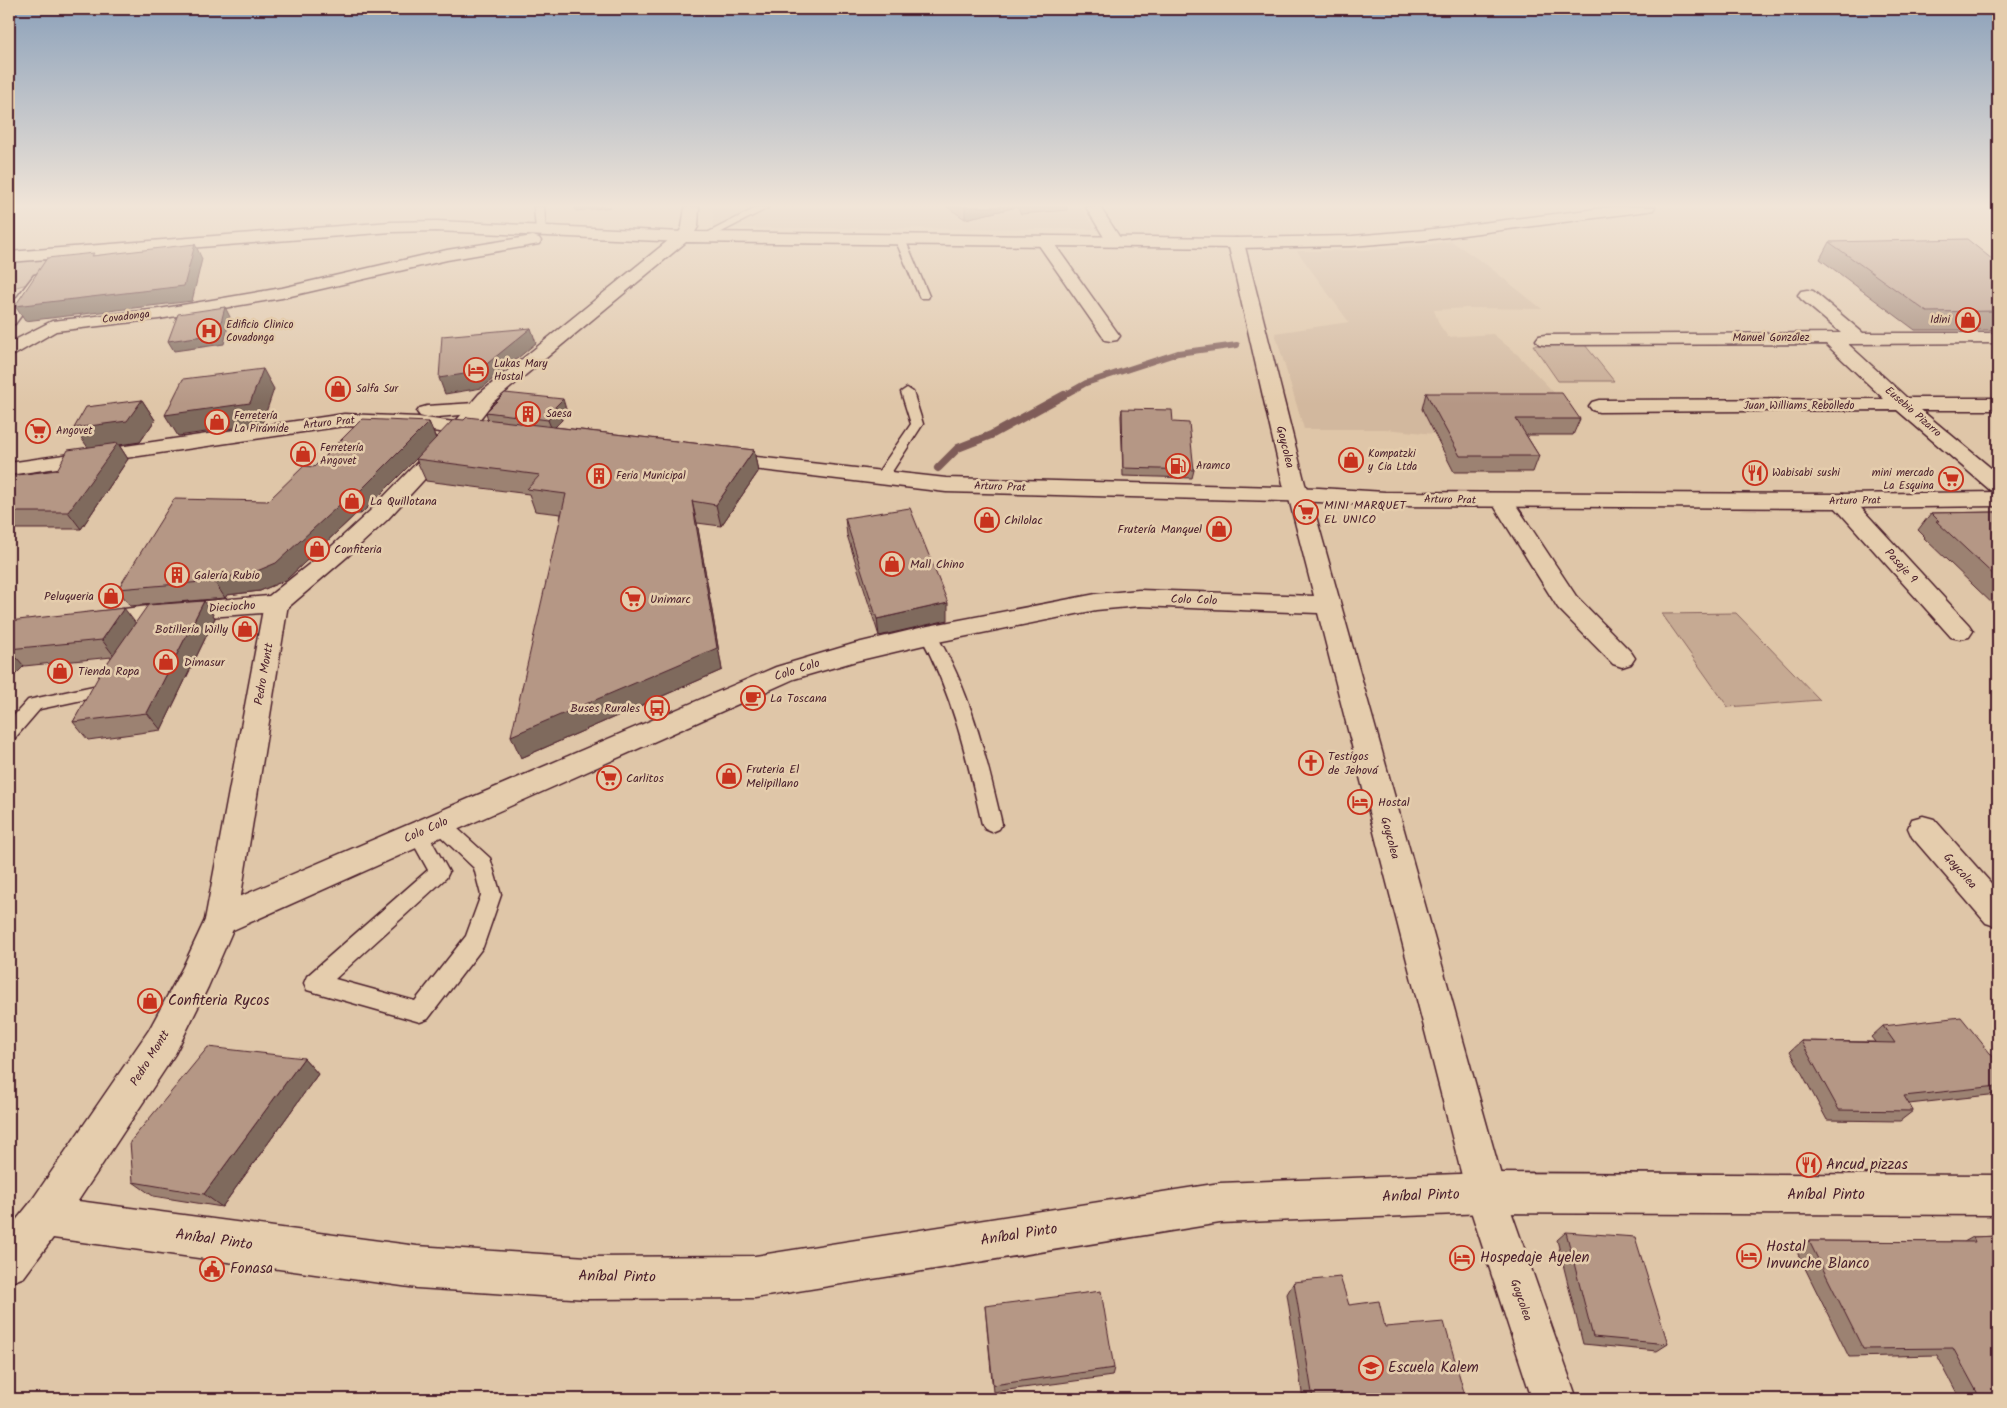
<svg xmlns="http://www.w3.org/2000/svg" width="2007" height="1408" font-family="Kalam,sans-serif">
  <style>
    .built { fill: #d2b89e }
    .green { fill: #c6aa93; stroke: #88645f }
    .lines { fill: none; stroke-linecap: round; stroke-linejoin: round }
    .stream-far1 { stroke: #7f5c58; stroke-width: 6 }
    .stream { stroke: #7f5c58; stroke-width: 8 }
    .lane-casing { stroke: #4a1f2b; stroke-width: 3 }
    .street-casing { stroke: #4a1f2b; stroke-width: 3 }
    .secondary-casing { stroke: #4a1f2b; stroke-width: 3 }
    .primary-casing { stroke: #4a1f2b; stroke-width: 3 }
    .lane { fill: #e5cdad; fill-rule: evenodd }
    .street { fill: #e5cdad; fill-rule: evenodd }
    .secondary { fill: #e5cdad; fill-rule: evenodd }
    .primary { fill: #e5cdad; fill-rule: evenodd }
    .wall { fill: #9c8272; stroke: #4a1f2b }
    .shaded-wall { fill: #7f6a5d; stroke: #4a1f2b }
    .building { fill: #b59785; stroke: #4a1f2b }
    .labels { text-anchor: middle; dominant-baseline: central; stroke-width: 5; stroke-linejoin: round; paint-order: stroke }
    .far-street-label { font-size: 11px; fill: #4a1f2b; stroke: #e5cdad }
    .far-poi-label { font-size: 11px; fill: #4a1f2b; stroke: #e5cdad; text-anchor: start }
    .street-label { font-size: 12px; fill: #4a1f2b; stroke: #e5cdad }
    .poi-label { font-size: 12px; fill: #4a1f2b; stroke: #e5cdad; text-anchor: start }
    .near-poi-label { font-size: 15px; fill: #4a1f2b; stroke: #e5cdad; text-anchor: start }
    .near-street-label { font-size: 15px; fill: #4a1f2b; stroke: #e5cdad }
  </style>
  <rect width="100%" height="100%" fill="#dfc6a8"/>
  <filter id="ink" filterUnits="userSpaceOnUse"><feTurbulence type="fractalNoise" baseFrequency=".02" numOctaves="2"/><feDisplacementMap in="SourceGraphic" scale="10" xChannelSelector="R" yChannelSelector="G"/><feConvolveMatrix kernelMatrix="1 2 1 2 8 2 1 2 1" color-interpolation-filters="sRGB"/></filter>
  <g filter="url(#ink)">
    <!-- built -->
    <path class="built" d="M713 207H1081L1095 229 713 228Z
      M1451 241 1484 263 1542 309 1467 308 1434 310 1439 324 1448 337 1493 334 1518 355 1565 404 1422 409 1434 434 1386 429H1304L1275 333 1349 322 1297 251 1369 250 1420 246Z"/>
    <!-- green -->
    <path class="green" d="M37 258 46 261 27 284 13 288 9 293V260Z
      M1533 345H1585L1614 381H1558Z
      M1736 613 1820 700 1728 707 1662 614Z"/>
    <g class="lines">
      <!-- stream-far1 -->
      <path class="stream-far1" d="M1061 397 1086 383 1178 353 1237 345"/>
      <!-- stream -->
      <path class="stream" d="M938 468 958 448 991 435 1064 395"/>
      <defs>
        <path id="lane" d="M534 207H544L546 230 544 232H538L536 230Z
          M758 207 768 208 708 239H700L699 237Z
          M900 236 905 239 929 296 928 298H920L919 296 895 239Z
          M907 388 913 392 923 424 886 481H876L874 478 911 424 901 392Z
          M928 630 934 631C971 690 986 757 1002 824L999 829 992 832 985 829 982 824C967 758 953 695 920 635L922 631Z
          M108 678 114 680 117 684 110 694 40 709 15 738 9 739V721L28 700 98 685 102 680Z
          M440 816 447 819 490 858 501 895 483 947 428 1019 420 1022 307 990 304 983 307 976 428 870 408 834 411 829 418 826 425 829 449 872 446 878 335 979 415 1001 466 936 481 895 474 868 433 829 430 824 433 819Z"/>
        <path id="street" d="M1086 207H1100L1122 241 1120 244H1108Z
          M436 221 683 232 689 234 691 237 689 240 683 242 436 231 391 232 9 262V252L391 222Z
          M533 236 539 238 541 241 539 244 447 260 282 298 159 319 56 331 16 354 9 356V343L52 321 159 309 282 288 447 250Z
          M1044 236 1050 238 1117 332 1120 336 1117 340 1111 341 1105 340 1036 241 1038 238Z
          M1236 238 1242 240 1244 243 1305 484 1310 495 1511 1211 1577 1399H1532L1471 1211 1318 613 1139 606 1096 610 928 644 856 661 794 679 233 930 221 934 209 930 205 920 209 910 776 667 853 644 928 626 1096 594 1139 590 1314 596 1288 495 1283 484 1228 243 1230 240Z
          M40 274 46 275 48 279 15 324 9 325V308L34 275Z
          M1807 290 1813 291 1863 333H1998V343L1848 344 1907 398H1998V410H1921L1998 474V492L1990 490 1897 410 1599 412 1592 410 1589 406 1592 402 1599 400 1884 399 1826 344 1545 345 1539 344 1536 340 1539 336 1545 335 1841 333 1801 299 1798 295 1801 291Z
          M1502 494 1510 496 1576 596 1631 652 1635 658 1631 664 1622 667 1613 664 1558 608 1491 501 1494 496Z
          M1842 494 1850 496 1969 625 1973 631 1969 637 1960 639 1951 637 1834 506 1831 501 1834 496Z
          M1923 816 1934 819 1998 891V927L1986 923 1912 837 1908 828 1912 819Z"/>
        <path id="secondary" d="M685 207H699L698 227 695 232 1236 238 1352 236 1425 230 1612 207H1655L1653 210 1648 211 1425 240 1352 246 1236 248 686 242 493 402C482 415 471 437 453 432L450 428 479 394 680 231 682 227Z
          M276 596 285 598 288 604 237 920 208 987 175 1054 78 1201 417 1246 587 1257 755 1256 1220 1183 1486 1173 1998 1175V1215L1486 1213 1220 1223 755 1298 587 1299 417 1288 53 1238 24 1277 9 1283V1229L30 1203 149 1030 183 967 205 920 264 604 267 598Z"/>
        <path id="primary" d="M475 403 482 405 485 409 482 413 427 418 420 416 417 412 420 408 427 406Z
          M344 414 418 417 483 426 490 428 493 432 490 436 483 438 418 429 344 426 9 475V463Z
          M447 437 454 439 457 443 454 447 387 520 348 556 285 610 276 612 156 621 92 629 83 627 79 621 83 615 92 613 156 605 269 596 332 546 371 510 440 439Z
          M719 453 946 478 1319 488 1385 492 1842 494 1998 492V506L1842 508 1385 506 1319 502 946 492 711 464 708 459 711 454Z"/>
      </defs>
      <!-- lane casing -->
      <use href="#lane" class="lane-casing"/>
      <!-- street casing -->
      <use href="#street" class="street-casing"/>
      <!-- secondary casing -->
      <use href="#secondary" class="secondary-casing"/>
      <!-- primary casing -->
      <use href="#primary" class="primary-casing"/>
      <!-- lane -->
      <use href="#lane" class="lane"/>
      <!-- street -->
      <use href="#street" class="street"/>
      <!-- secondary -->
      <use href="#secondary" class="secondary"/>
      <!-- primary -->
      <use href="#primary" class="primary"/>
    </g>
    <!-- wall -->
    <path class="wall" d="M947 207H1067V210L1021 214 1017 207 965 219Z
      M1829 242 1998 264V330H1915L1820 259Z
      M1426 393 1580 419 1573 435H1526L1539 456 1533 472H1454L1422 409Z
      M142 400 155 420 140 442 119 445 128 459 81 529H9V476L57 470 87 447Z
      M566 409 561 416 562 420 555 427 754 450 758 472 721 526 697 523 722 670 521 758 561 514 535 511 529 494 426 481 416 459 426 449 361 514H356L286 580 260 591 227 595 225 598 130 606 118 589 268 501 314 467 429 422 436 438 464 420H488L486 412Z
      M1122 409 1173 422 1194 470 1192 478 1123 476 1121 416Z
      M1998 512V609L1924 538 1925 537 1918 530 1931 513Z
      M845 518 948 620 879 636 847 535Z
      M204 601 215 618 161 730 88 740 73 722 112 657 24 666 9 681V621L135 623Z
      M1883 1026 1998 1063V1094L1909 1104 1913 1111 1900 1121 1827 1120 1790 1051 1801 1041 1875 1042 1871 1037Z
      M304 1058 318 1074 222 1207 153 1196 133 1182Z
      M1566 1232 1668 1344 1657 1351 1583 1344 1557 1240Z
      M1998 1236V1399H1960L1937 1355 1849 1357 1796 1250 1809 1241 1964 1242 1973 1237Z
      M1294 1282 1349 1305 1466 1399H1303L1287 1294Z
      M985 1306 1114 1368 1112 1376 993 1392Z"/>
    <!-- shaded-wall -->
    <path class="shaded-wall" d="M575 207H611L576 211Z
      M965 207H1017L965 219Z
      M195 244 202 259 192 301 25 321 15 306Z
      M225 307 230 317 224 344 174 351 168 341Z
      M531 328 536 343 482 388 445 394 439 378Z
      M263 369 274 389 262 424 178 436 165 415Z
      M563 399 566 409 561 416 562 420 552 430 548 420 554 408Z
      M142 400 155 420 140 442 119 445 128 459 81 529 68 512 89 449 74 428Z
      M429 422 436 439 361 514 353 498Z
      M754 450 758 472 721 526 716 505Z
      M348 497 356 514 286 580 260 591 227 595 225 598 214 581 216 578Z
      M692 501 697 523 722 670 521 758 511 736Z
      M204 601 215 618 161 730 147 713Z
      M948 603V620L879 636 877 619Z
      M124 608 137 625 115 657 102 640Z
      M9 649 24 666 9 681Z
      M304 1058 318 1074 222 1207 204 1194Z"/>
    <!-- building -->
    <path class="building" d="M1967 239 1998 264V311L1927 312 1829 242Z
      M195 244 184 286 15 306 47 258 94 253 92 256Z
      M225 307 218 334 168 341 178 314Z
      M531 328 477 372 439 378 442 336Z
      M263 369 250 403 165 415 183 379Z
      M505 393 563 399 554 408 558 409 548 420 486 412Z
      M1426 393H1562L1580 419H1516L1539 456H1460Z
      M142 400 127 421 74 428 86 407Z
      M1122 409 1172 410 1173 422 1189 423 1194 470 1123 468Z
      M467 417 754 450 716 505 692 501 717 648 511 736 566 494 527 489 540 475 416 459 454 419 464 420Z
      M362 419 429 422 353 498 348 497 276 563 250 574 216 578 214 581 118 589 174 499 268 501 304 466 314 467Z
      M118 443 68 512H9V476L57 470 68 450Z
      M910 508 948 603 877 619 845 518Z
      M1998 512V579L1936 521H1939L1931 513Z
      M204 601 147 713 73 722 101 672 148 605Z
      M124 608 102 640 9 649V621Z
      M1961 1017 1998 1063V1086L1904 1096 1913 1111 1839 1110 1801 1041 1895 1043 1883 1026Z
      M208 1047 304 1058 204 1194 133 1182 130 1142Z
      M1566 1232 1635 1237 1668 1344 1593 1337Z
      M1998 1236V1395L1978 1394 1953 1348 1863 1349 1809 1241 1975 1242 1973 1237Z
      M1340 1277 1349 1305 1379 1301 1385 1327 1444 1322 1466 1399H1313L1294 1282Z
      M1101 1291 1114 1368 993 1385 985 1306Z"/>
  </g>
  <!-- sky -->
  <linearGradient id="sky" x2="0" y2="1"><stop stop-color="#8ca1ba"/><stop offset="0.51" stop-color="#f1e5d8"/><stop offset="1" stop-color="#f1e5d8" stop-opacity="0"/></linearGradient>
  <rect width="2007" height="404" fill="url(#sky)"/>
  <!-- icons -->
  <defs>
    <symbol id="shop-ring" viewBox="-11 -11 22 22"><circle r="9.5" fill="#e5cdad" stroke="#c8321e" stroke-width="1.5"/><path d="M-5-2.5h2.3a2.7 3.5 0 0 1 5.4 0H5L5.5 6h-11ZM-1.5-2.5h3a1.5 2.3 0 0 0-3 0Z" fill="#c8321e"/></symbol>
    <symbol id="hospital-ring" viewBox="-11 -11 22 22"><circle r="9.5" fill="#e5cdad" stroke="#c8321e" stroke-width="1.5"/><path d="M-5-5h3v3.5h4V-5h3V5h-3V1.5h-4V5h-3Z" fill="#c8321e"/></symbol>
    <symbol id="hotel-ring" viewBox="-11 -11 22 22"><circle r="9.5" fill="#e5cdad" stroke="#c8321e" stroke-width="1.5"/><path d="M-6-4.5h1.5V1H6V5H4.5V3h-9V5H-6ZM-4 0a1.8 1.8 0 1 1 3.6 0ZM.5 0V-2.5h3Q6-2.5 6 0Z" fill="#c8321e"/></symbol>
    <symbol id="building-ring" viewBox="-11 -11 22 22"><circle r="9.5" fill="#e5cdad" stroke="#c8321e" stroke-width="1.5"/><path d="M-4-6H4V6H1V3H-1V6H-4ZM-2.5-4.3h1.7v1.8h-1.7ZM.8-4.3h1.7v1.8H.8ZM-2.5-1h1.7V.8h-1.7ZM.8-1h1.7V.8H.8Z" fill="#c8321e"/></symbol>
    <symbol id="supermarket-ring" viewBox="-11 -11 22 22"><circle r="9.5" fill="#e5cdad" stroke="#c8321e" stroke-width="1.5"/><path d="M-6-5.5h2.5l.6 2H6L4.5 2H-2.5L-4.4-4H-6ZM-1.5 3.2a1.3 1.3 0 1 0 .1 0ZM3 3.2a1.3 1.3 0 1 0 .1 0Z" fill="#c8321e"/></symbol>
    <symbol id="fuel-ring" viewBox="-11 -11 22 22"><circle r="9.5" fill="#e5cdad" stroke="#c8321e" stroke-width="1.5"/><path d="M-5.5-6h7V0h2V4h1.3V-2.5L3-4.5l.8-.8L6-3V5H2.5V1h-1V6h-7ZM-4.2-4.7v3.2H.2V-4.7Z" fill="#c8321e"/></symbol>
    <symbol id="restaurant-ring" viewBox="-11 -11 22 22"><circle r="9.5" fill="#e5cdad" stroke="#c8321e" stroke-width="1.5"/><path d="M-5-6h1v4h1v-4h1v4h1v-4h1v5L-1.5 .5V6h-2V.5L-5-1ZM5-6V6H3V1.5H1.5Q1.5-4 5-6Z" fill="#c8321e"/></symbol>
    <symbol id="cafe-ring" viewBox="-11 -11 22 22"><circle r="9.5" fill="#e5cdad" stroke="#c8321e" stroke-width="1.5"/><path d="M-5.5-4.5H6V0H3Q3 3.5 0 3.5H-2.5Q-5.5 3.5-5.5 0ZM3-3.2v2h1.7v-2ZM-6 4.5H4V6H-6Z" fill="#c8321e"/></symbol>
    <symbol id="bus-ring" viewBox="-11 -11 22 22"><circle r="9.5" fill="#e5cdad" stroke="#c8321e" stroke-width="1.5"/><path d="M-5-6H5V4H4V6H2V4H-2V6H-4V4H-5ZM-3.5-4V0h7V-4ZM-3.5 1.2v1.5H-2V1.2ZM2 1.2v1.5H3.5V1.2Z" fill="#c8321e"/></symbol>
    <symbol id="church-ring" viewBox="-11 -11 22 22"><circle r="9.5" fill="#e5cdad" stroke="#c8321e" stroke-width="1.5"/><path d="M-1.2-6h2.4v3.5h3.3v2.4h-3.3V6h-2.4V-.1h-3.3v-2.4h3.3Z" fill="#c8321e"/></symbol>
    <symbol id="civic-ring" viewBox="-11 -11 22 22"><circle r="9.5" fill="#e5cdad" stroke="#c8321e" stroke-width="1.5"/><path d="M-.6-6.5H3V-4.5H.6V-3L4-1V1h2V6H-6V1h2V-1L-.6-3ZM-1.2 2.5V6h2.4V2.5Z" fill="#c8321e"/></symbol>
    <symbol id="school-ring" viewBox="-11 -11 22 22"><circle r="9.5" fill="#e5cdad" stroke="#c8321e" stroke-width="1.5"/><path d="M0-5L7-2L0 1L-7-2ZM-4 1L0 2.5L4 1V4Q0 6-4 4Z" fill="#c8321e"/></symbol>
  </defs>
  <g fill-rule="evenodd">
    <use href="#shop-ring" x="1954" y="306" width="28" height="28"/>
    <use href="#hospital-ring" x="195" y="317" width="28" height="28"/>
    <use href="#hotel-ring" x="462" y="356" width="28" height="28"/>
    <use href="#shop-ring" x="324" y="375" width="28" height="28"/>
    <use href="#building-ring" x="514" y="400" width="28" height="28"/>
    <use href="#shop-ring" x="203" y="408" width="28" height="28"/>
    <use href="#supermarket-ring" x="24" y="417" width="28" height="28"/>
    <use href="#shop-ring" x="289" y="440" width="28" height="28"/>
    <use href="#shop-ring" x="1337" y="446" width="28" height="28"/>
    <use href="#fuel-ring" x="1164" y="452" width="28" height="28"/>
    <use href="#restaurant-ring" x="1741" y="459" width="28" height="28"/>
    <use href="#building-ring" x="585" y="462" width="28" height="28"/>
    <use href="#supermarket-ring" x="1937" y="465" width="28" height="28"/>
    <use href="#shop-ring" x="338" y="487" width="28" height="28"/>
    <use href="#supermarket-ring" x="1292" y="498" width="28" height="28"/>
    <use href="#shop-ring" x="973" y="506" width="28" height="28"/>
    <use href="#shop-ring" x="1205" y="515" width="28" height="28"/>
    <use href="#shop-ring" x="303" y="535" width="28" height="28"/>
    <use href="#shop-ring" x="878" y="550" width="28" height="28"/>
    <use href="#building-ring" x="163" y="561" width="28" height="28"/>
    <use href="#shop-ring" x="97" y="582" width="28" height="28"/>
    <use href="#supermarket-ring" x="619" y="585" width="28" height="28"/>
    <use href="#shop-ring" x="231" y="615" width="28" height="28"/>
    <use href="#shop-ring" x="152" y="648" width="28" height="28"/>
    <use href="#shop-ring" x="46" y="657" width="28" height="28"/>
    <use href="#cafe-ring" x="739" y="684" width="28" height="28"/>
    <use href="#bus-ring" x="643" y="694" width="28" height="28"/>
    <use href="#church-ring" x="1297" y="749" width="28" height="28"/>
    <use href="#shop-ring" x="715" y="762" width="28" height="28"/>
    <use href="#supermarket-ring" x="595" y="764" width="28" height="28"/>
    <use href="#hotel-ring" x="1346" y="788" width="28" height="28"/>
    <use href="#shop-ring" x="136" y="987" width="28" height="28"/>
    <use href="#restaurant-ring" x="1795" y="1151" width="28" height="28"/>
    <use href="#hotel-ring" x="1735" y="1242" width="28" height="28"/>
    <use href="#hotel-ring" x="1448" y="1244" width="28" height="28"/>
    <use href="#civic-ring" x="198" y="1255" width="28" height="28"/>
    <use href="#school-ring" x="1357" y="1354" width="28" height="28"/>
  </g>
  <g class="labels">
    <!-- far-street labels -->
    <g class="far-street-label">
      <text transform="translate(126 317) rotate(-7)">Covadonga</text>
      <text x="1771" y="338">Manuel González</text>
      <text x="1799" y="406">Juan Williams Rebolledo</text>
      <text transform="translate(1913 412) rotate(41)">Eusebio Pizarro</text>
      <text transform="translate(329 423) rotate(-6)">Arturo Prat</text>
      <text transform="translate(1000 487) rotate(2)">Arturo Prat</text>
      <text transform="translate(1450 500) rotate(1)">Arturo Prat</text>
      <text transform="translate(1855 501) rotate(-1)">Arturo Prat</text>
    </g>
    <!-- far-poi labels -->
    <g class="far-poi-label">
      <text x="1950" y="320" text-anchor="end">Idini</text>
      <text x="226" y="325">Edificio Clinico<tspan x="226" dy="13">Covadonga</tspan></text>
      <text x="494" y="364">Lukas Mary<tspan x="494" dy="13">Hostal</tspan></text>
      <text x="356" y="389">Salfa Sur</text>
      <text x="546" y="414">Saesa</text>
      <text x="234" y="416">Ferretería<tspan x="234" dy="13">La Pirámide</tspan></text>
      <text x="56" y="431">Angovet</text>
      <text x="320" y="448">Ferretería<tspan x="320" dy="13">Angovet</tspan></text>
      <text x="1368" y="454">Kompatzki<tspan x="1368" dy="13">y Cia Ltda</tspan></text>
      <text x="1196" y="466">Aramco</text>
      <text x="1772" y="473">Wabisabi sushi</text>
      <text x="1934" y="473" text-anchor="end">mini mercado<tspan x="1934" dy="13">La Esquina</tspan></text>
      <text x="616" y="476">Feria Municipal</text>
    </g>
    <!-- street labels -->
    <g class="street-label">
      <text transform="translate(1285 447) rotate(76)">Goycolea</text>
      <text transform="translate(1901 566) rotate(48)">Pasaje 9</text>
      <text transform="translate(1194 600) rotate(2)">Colo Colo</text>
      <text transform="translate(232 607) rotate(-4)">Dieciocho</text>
      <text transform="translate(797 670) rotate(-18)">Colo Colo</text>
      <text transform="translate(264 674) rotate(-80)">Pedro Montt</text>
      <text transform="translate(426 830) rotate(-24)">Colo Colo</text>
      <text transform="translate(1390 838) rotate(75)">Goycolea</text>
      <text transform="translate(1960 871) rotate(48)">Goycolea</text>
      <text transform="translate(150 1058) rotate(-58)">Pedro Montt</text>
      <text transform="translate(1521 1300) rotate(71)">Goycolea</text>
    </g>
    <!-- poi labels -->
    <g class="poi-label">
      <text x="370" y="501">La Quillotana</text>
      <text x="1324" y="505">MINI MARQUET<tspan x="1324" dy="14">EL UNICO</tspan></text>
      <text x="1004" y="520">Chilolac</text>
      <text x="1202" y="529" text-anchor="end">Frutería Manquel</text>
      <text x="334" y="549">Confiteria</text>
      <text x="910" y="564">Mall Chino</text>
      <text x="194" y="575">Galería Rubio</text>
      <text x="94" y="596" text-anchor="end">Peluqueria</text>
      <text x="650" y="599">Unimarc</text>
      <text x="228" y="629" text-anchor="end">Botilleria Willy</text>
      <text x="184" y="662">Dimasur</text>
      <text x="78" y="671">Tienda Ropa</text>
      <text x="770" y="698">La Toscana</text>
      <text x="640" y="708" text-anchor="end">Buses Rurales</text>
      <text x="1328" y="756">Testigos<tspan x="1328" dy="14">de Jehová</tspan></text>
      <text x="746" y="769">Fruteria El<tspan x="746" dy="14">Melipillano</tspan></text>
      <text x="626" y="778">Carlitos</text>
      <text x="1378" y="802">Hostal</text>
    </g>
    <!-- near-poi labels -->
    <g class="near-poi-label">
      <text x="168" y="1001">Confiteria Rycos</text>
      <text x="1826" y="1165">Ancud pizzas</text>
      <text x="1766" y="1247">Hostal<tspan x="1766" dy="17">Invunche Blanco</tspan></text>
      <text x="1480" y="1258">Hospedaje Ayelen</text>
      <text x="230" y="1269">Fonasa</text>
      <text x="1388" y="1368">Escuela Kalem</text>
    </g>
    <!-- near-street labels -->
    <g class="near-street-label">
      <text x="1826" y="1195">Aníbal Pinto</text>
      <text transform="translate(1421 1196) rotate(-2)">Aníbal Pinto</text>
      <text transform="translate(1019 1235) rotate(-9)">Aníbal Pinto</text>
      <text transform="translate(214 1240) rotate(8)">Aníbal Pinto</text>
      <text transform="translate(617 1277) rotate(1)">Aníbal Pinto</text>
    </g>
  </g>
  <!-- margin -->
  <rect width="2007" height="1408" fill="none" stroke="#e5cdad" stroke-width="30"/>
  <rect x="15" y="15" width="1977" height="1378" fill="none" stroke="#4a1f2b" stroke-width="2" filter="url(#ink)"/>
</svg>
